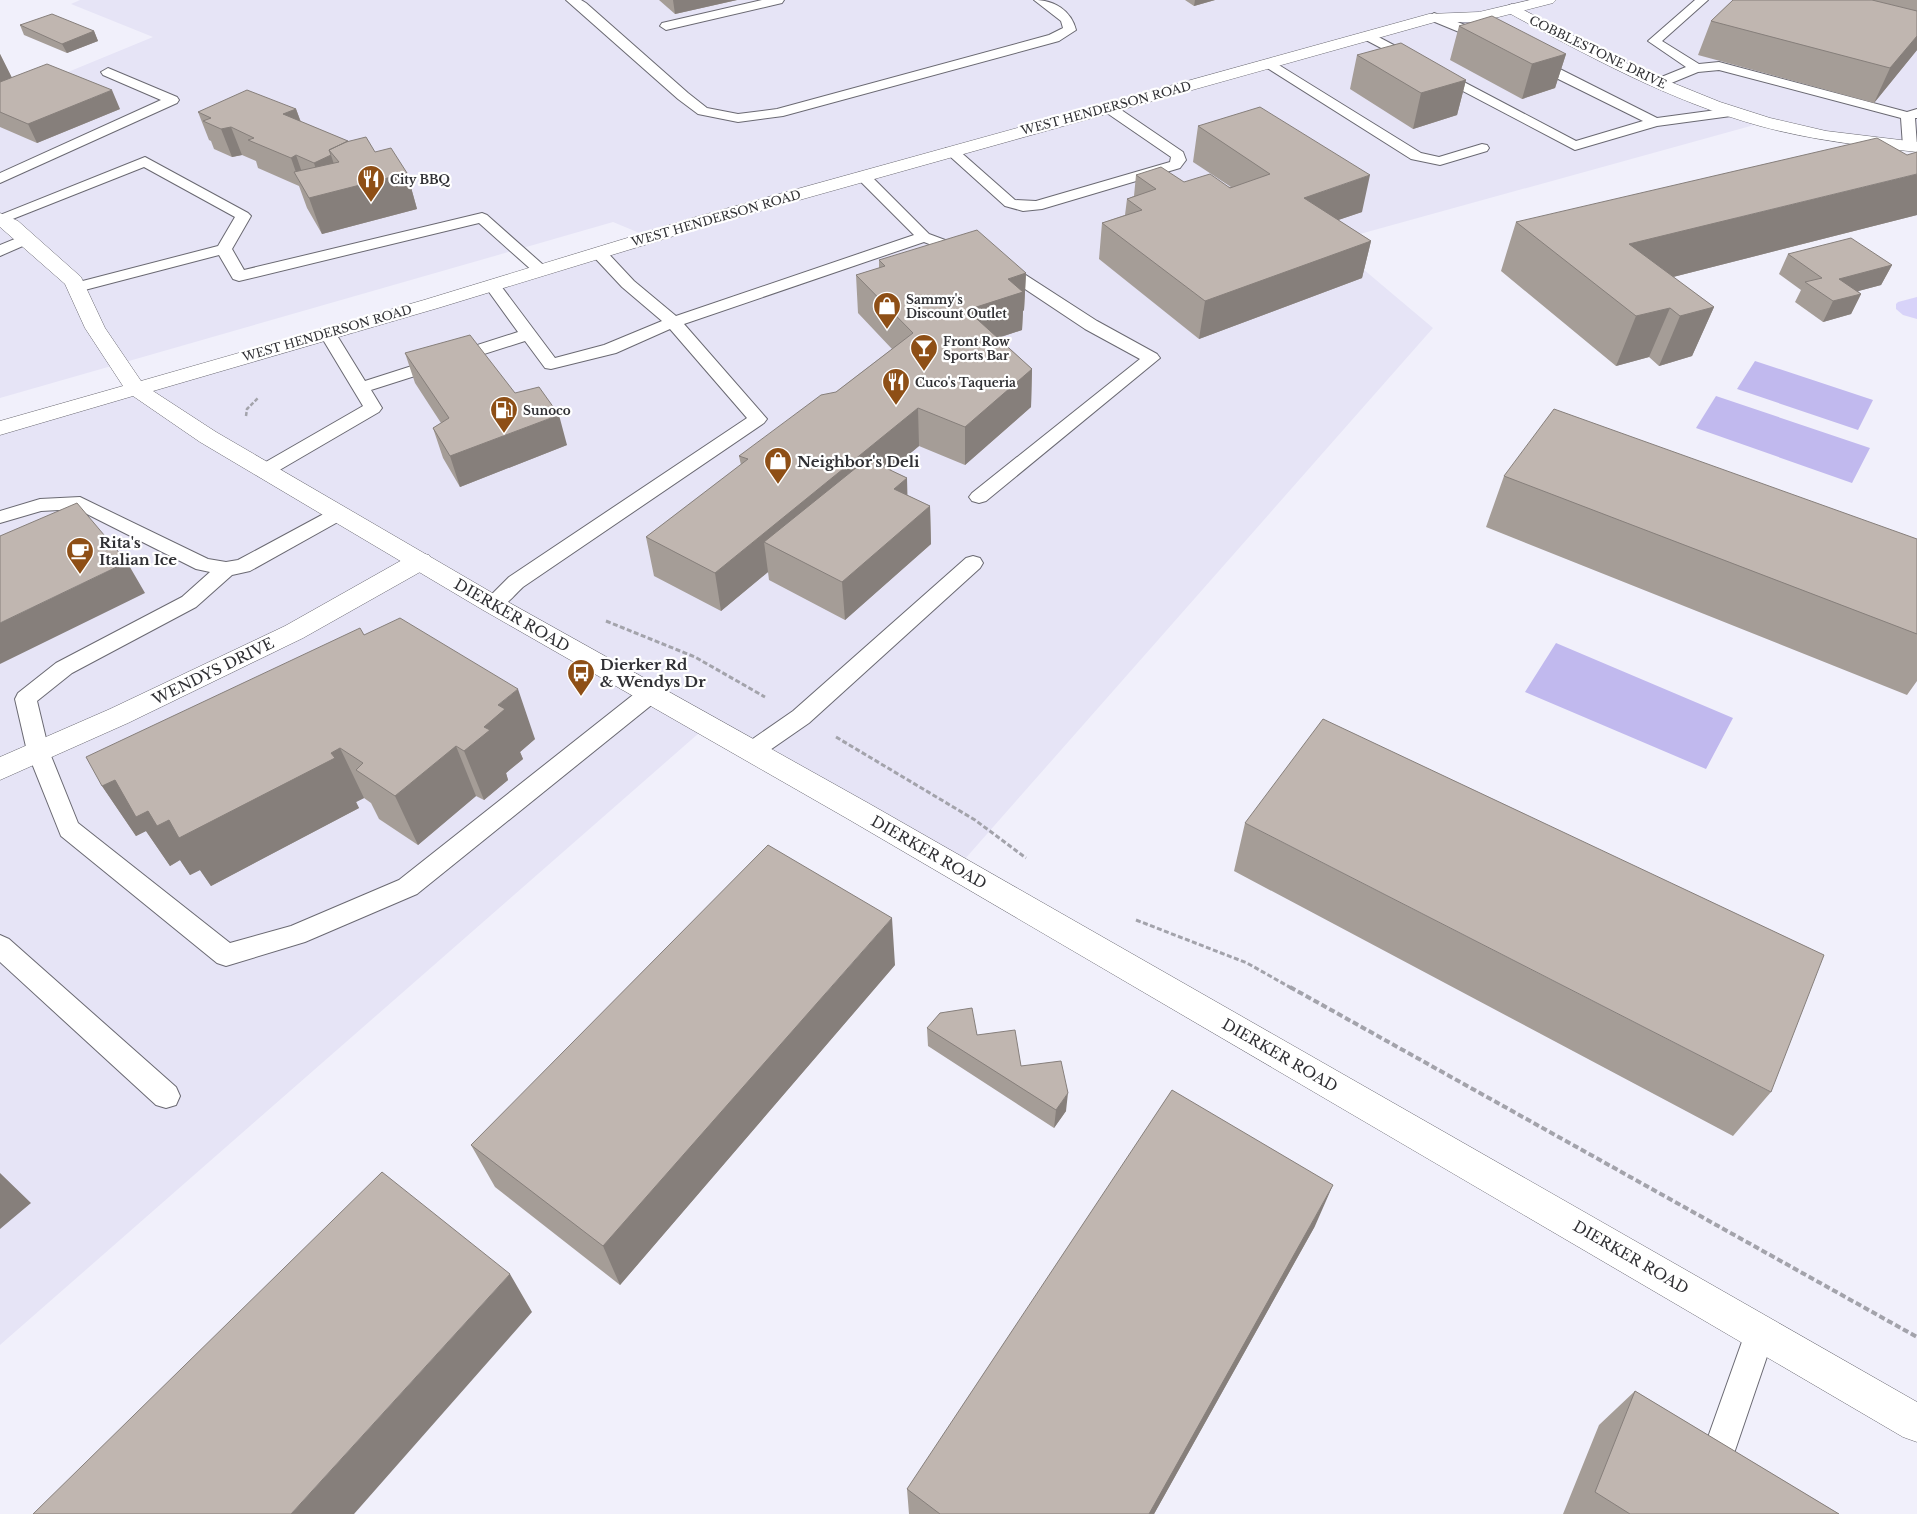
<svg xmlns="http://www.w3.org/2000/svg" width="1917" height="1514" font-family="'Libre Baskerville',serif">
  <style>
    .built { fill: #e6e4f6 }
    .green { fill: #c1b9ee }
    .water { fill: #d8d3f9 }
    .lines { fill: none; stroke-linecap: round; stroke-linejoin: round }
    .lane-casing { stroke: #6a6972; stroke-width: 2 }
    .street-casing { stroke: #6a6972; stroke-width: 1 }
    .secondary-casing { stroke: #6a6972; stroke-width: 1 }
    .path-far2 { stroke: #a3a3ab; stroke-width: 2.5; stroke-dasharray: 4 2; stroke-linecap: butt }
    .path-far1 { stroke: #a3a3ab; stroke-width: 3; stroke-dasharray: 5 2.5; stroke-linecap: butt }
    .path { stroke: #a3a3ab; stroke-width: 4; stroke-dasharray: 6 3; stroke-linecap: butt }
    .lane { fill: #fff; fill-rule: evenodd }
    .street { fill: #fff; fill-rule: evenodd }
    .secondary { fill: #fff; fill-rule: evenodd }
    .wall { fill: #a59d97 }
    .shaded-wall { fill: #867f7b }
    .building { fill: #c0b6b0; stroke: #867f7b }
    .labels { text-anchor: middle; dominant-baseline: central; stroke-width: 4.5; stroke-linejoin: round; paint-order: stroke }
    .far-street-label { font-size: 12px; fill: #303034; stroke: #fff }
    .far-poi-label { font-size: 12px; font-weight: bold; fill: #303034; stroke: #fff; text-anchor: start }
    .poi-label { font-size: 15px; font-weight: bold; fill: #303034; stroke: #fff; text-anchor: start }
    .street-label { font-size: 15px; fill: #303034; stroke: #fff }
  </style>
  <rect width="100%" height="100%" fill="#f1f0fb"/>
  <!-- built -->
  <path class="built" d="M80 0H1917V146L1765 122 1331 242 1433 328 957 868 707 726 0 1345V428L649 237 613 222 0 398V100L153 37 71 4Z"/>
  <!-- green -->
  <path class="green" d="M1755 361 1873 400 1858 430 1737 389Z
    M1716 396 1870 448 1852 483 1696 428Z
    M1556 643 1733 718 1706 769 1525 692Z"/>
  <!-- water -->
  <path class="water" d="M1917 297V319L1903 315 1896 309V304L1898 302Z"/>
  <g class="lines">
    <defs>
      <path id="lane" d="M566 0H581L586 3 688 93 707 108 738 114 777 109 1049 35 1063 28 1061 21 1034 0C1054 0 1071 10 1076 30L1059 41 783 116 738 122 698 114 678 99Z
        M762 0H784L782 3 666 30 660 26 662 23Z
        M1695 0H1708L1662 41 1699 64 1719 62 1907 112 1917 109V118H1915L1917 146 1910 150 1905 149 1903 146 1901 118 1719 70 1698 72 1664 86H1654L1652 83 1654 80 1686 67 1648 41Z
        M1434 13 1491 35 1492 38 1486 42 1481 41 1430 20 1428 17Z
        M1369 32 1576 141 1643 121 1528 64 1526 61 1528 58H1538L1657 118 1731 108 1738 112 1731 116 1657 126 1575 150 1364 39 1363 36 1364 33Z
        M1269 59 1421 153 1439 157 1482 144 1487 145 1489 148 1487 151 1440 165 1411 159 1264 66 1262 63Z
        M108 68 177 97 179 100 177 103 0 183V173L161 100 103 75 101 72Z
        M1109 104 1114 105 1183 152 1186 160 1180 168 1042 209 1023 211 1005 206 944 151 946 148H956L1015 200 1036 201 1170 162 1171 157 1104 111 1102 108 1104 105Z
        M145 157 248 213 251 216 232 249 244 270 482 213 487 215 549 270 547 273H535L479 223 239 281 233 279 219 255 77 292 71 290 69 287 71 284 218 246 235 217 144 167 0 224V215Z
        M863 172 868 173 929 234 972 250 974 253 972 256H960L924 242 684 324 767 419 764 423 523 587C512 597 501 614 485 609L482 604 509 577 747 418 670 329 616 353 551 369 545 368 525 341 371 390 382 408 379 412 271 475 264 477 257 475 255 471 257 467 363 406 319 333 321 329H333L365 381 518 332 484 285 486 282H498L555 358 604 345 662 321 622 287 593 256 591 253 593 250H605L634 281 676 316 914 235 858 179 856 176 858 173Z
        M27 234 32 236 35 239 32 242 0 256V245Z
        M1001 261 1007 263 1097 321 1157 354 1160 358 986 501 979 503 972 501 969 497 972 493 1140 359 1085 329 995 269 993 266 995 263Z
        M80 497 208 559 226 562 238 560 331 510 338 508 345 510 348 514 345 518 250 571 232 575 196 607 72 673 37 701 49 751 78 823 230 943 291 926 399 880 643 687 651 685 659 687 662 693 659 699 417 894 305 942 226 966 217 963 61 836 27 751 15 699 18 693 56 663 182 597 210 572 196 569 77 509 41 511 0 523V511L40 499Z
        M973 556 980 558 983 563 980 568 809 723 760 757 752 759 744 757 741 751 744 745 793 711 966 558Z
        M0 935 9 939 176 1087 180 1096 176 1105 166 1108 156 1105 0 962Z
        M1760 1318 1771 1322 1775 1333 1728 1471 1723 1482 1712 1487 1701 1482 1696 1471 1749 1322Z"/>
      <path id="street" d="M1512 4 1636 68 1720 102 1770 118 1826 131 1917 142V152C1864 146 1811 140 1760 126 1670 101 1588 56 1507 12L1504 9 1507 6Z
        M420 553 429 555 432 561 429 567 303 638 128 723 0 780V757L110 709 285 626 411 555Z"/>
      <path id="secondary" d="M1530 0H1556L1553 3 1479 22H1435L710 225 438 308 153 391 216 432 501 598 868 803 1917 1402V1442L1903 1437 848 819 483 610 200 442 133 396 0 435V421L123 386 85 328 65 284 0 227V213L18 221 81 277 105 328 141 381 424 300 696 217 1429 14 1479 12Z"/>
    </defs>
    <!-- lane casing -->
    <use href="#lane" class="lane-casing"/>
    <!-- street casing -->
    <use href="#street" class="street-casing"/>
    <!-- secondary casing -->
    <use href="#secondary" class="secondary-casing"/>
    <!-- path-far2 -->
    <path class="path-far2" d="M246 416 247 409 258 398"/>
    <!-- path-far1 -->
    <path class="path-far1" d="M606 621 695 657 765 697
      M836 737 975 820 1026 858
      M1136 920 1247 963 1293 989"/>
    <!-- path -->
    <path class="path" d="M1290 987 1917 1337"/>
    <!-- lane -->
    <use href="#lane" class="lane"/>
    <!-- street -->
    <use href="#street" class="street"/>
    <!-- secondary -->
    <use href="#secondary" class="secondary"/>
  </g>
  <!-- wall -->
  <path class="wall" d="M659 0H737L675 14Z
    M1185 0H1215L1194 6Z
    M1733 0H1917V50L1874 103 1698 55 1711 21Z
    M20 25 94 31 98 41 67 53 24 35Z
    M1459 26 1566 54 1555 88 1522 99 1450 60Z
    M0 54 12 78 120 109 37 143 0 127Z
    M1357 55 1466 80 1457 115 1413 129 1350 89Z
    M296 109 301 122 375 152 407 173 417 209 322 234 307 208 299 186 258 168 256 161 242 155 232 157 214 149 211 141 209 140 198 112Z
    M1198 126 1362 212 1338 220 1371 241 1362 278 1199 339 1099 259 1102 223 1125 215 1127 199 1134 196 1136 175 1184 182 1231 187 1193 162Z
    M1917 215 1673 277 1714 307 1692 356 1659 366 1649 357 1616 366 1501 271 1516 222Z
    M1788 254 1892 265 1881 285 1858 291 1861 294 1851 314 1823 322 1795 302 1801 290 1779 274Z
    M879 260 1026 273 1024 310 1023 311 1022 330 998 338 1032 369 1031 407 965 465 919 446 890 470 907 478V495L930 506 931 544 845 620 769 580 768 572 721 611 654 576 646 537 741 465 739 456 836 392 892 349 858 313 856 275 879 268Z
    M405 353 515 393 567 445 460 487 443 458 433 428 441 423 415 383Z
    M1504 476 1917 539V681L1907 695 1486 527Z
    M364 635 535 739 520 752 523 759 506 773 508 780 484 800 476 796 418 845 379 819 371 803 364 798 356 802 359 808 211 886 200 870 190 875 180 860 170 866 146 831 136 836 102 786Z
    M1245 823 1771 1092 1733 1136 1234 871Z
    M895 965 620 1285 495 1187 471 1145Z
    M927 1028 977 1035 1021 1066 1066 1111 1054 1128 928 1046Z
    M1315 1226 1154 1514H909L907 1489Z
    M1635 1391 1839 1514H1563L1599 1425Z"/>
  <!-- shaded-wall -->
  <path class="shaded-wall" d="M673 0H737L675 14Z
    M1195 0H1215L1194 6Z
    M94 31 98 41 67 53 62 44Z
    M1917 36V50L1874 103 1890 68Z
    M0 54 14 82 0 87Z
    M1566 54 1555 88 1522 99 1532 64Z
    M1466 80 1457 115 1413 129 1421 93Z
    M112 90 120 109 37 143 28 124Z
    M296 109 306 137 283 114Z
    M231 127 242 155 232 157 221 129Z
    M296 155 306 184 298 178 291 158Z
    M331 155 340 183 323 192 314 163Z
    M407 173 417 209 322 234 309 198Z
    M1917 174V215L1610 293 1629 244Z
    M1370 175 1362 212 1297 234 1304 198Z
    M1371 241 1362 278 1199 339 1205 301Z
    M1892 265 1881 285 1829 299 1839 279Z
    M1026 273 1024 310 1023 311 1022 330 967 348V310L1008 279Z
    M1861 294 1851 314 1823 322 1833 301Z
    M1714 307 1692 356 1659 366 1680 316Z
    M1670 308 1649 357 1616 366 1636 316Z
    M1032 369 1031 407 965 465V427Z
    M918 408 919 446 789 555 764 542 768 572 721 611 715 573Z
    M559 415 567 445 460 487 450 456Z
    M907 478 908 516 894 489Z
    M930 506 931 544 845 620 842 582Z
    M127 562 145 593 0 664V623Z
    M518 689 535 739 520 752 523 759 506 773 508 780 484 800 464 751 484 727 498 705Z
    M456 746 476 796 418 845 395 796Z
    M340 748 364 798 356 802 359 808 211 886 200 870 190 875 180 860 170 866 146 831 136 836 102 786 115 780 169 820 331 753Z
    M892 918 895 965 620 1285 603 1246Z
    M1068 1093 1066 1111 1054 1128 1056 1110Z
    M0 1173 31 1203 0 1229Z
    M1333 1185 1315 1226 1154 1514H1149Z
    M510 1274 532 1312 354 1514H291Z"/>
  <!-- building -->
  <path class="building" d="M1733 0H1872L1917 11V36L1890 68 1711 21Z
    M52 14 94 31 62 44 20 25Z
    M1492 16 1566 54 1532 64 1459 26Z
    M1401 43 1466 80 1421 93 1357 55Z
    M47 64 112 90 28 124 0 112V82Z
    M247 90 296 109 283 114 348 141 329 150 331 155 314 163 296 155 291 158 248 140 254 138 231 127 221 129 203 121 211 118 198 112Z
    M1260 107 1370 175 1304 198 1371 241 1205 301 1102 223 1142 210 1127 199 1156 189 1136 175 1161 167 1184 182 1210 174 1230 188 1270 174 1198 126Z
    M366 137 375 152 391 148 407 173 309 198 294 172 339 162 329 150 346 142Z
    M1877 138 1907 155 1917 152V174L1629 244 1714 307 1680 316 1670 308 1636 316 1516 222Z
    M977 230 1026 273 1008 279 1023 292 967 310 1032 369 965 427 918 408 715 573 646 537 748 459 739 456 821 395 836 392 913 333 856 275 885 266 879 260Z
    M1851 238 1892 265 1839 279 1861 294 1833 301 1805 282 1822 278 1788 254Z
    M470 335 515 393 539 387 559 415 450 456 433 428 449 418 405 353Z
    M1554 409 1917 539V634L1504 476Z
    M867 459 907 478 894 489 930 506 842 582 764 542Z
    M77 503 127 562 0 623V536Z
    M400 618 518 689 498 705 505 709 484 727 490 730 464 751 456 746 395 796 356 770 363 763 340 748 331 753 335 758 179 838 169 820 157 826 148 811 136 817 115 780 102 786 86 757 360 628 364 635Z
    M1323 719 1824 955 1771 1092 1245 823Z
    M768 845 892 918 603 1246 471 1145Z
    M972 1008 977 1035 1015 1030 1021 1066 1061 1061 1068 1093 1056 1110 927 1028 940 1013Z
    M1172 1090 1333 1185 1149 1514H940L907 1489Z
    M382 1172 510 1274 291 1514H33Z
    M1635 1391 1839 1514H1630L1595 1492Z"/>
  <!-- icons -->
  <defs>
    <symbol id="restaurant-pin" viewBox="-11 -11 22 30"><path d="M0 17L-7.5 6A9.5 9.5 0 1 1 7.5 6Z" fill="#8e4f16" stroke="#fff"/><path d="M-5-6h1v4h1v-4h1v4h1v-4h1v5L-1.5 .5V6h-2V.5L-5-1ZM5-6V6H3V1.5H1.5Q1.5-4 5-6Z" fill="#fff"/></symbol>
    <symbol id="shop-pin" viewBox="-11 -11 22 30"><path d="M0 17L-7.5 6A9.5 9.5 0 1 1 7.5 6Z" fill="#8e4f16" stroke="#fff"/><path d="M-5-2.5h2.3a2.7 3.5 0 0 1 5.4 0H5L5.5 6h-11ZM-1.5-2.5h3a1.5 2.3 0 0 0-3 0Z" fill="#fff"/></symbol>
    <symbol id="bar-pin" viewBox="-11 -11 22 30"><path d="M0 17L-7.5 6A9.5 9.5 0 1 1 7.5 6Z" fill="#8e4f16" stroke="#fff"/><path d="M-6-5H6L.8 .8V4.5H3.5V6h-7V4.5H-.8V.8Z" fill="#fff"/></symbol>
    <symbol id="fuel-pin" viewBox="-11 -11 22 30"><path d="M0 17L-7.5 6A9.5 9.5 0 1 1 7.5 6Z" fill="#8e4f16" stroke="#fff"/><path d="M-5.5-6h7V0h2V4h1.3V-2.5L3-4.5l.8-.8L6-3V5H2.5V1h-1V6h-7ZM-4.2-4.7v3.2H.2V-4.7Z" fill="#fff"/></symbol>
    <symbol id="cafe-pin" viewBox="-11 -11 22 30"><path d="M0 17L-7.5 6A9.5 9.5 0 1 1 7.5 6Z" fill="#8e4f16" stroke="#fff"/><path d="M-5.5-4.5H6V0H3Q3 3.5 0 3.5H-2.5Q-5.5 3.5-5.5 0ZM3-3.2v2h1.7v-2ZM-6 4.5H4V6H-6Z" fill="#fff"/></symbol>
    <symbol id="bus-pin" viewBox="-11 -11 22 30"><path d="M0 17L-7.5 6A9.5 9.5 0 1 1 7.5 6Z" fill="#8e4f16" stroke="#fff"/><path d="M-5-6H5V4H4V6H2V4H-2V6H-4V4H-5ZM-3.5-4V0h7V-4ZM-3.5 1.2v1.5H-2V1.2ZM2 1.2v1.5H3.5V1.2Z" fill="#fff"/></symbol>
  </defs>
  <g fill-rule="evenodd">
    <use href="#restaurant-pin" x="355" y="163" width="32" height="43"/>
    <use href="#shop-pin" x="871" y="290" width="32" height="43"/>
    <use href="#bar-pin" x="908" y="332" width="32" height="43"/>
    <use href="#restaurant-pin" x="880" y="366" width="32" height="43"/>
    <use href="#fuel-pin" x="488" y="394" width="32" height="43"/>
    <use href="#shop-pin" x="762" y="445" width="32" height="43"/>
    <use href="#cafe-pin" x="64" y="535" width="32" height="43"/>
    <use href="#bus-pin" x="565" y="657" width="32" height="43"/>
  </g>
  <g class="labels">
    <!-- far-street labels -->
    <g class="far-street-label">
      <text transform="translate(1598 52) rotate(26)">COBBLESTONE DRIVE</text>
      <text transform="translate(1106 108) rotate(-15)">WEST HENDERSON ROAD</text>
      <text transform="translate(716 218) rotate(-16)">WEST HENDERSON ROAD</text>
      <text transform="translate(327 333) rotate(-16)">WEST HENDERSON ROAD</text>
    </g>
    <!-- far-poi labels -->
    <g class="far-poi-label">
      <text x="390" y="179">City BBQ</text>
      <text x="906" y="299">Sammy's<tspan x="906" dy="14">Discount Outlet</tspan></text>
      <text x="943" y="341">Front Row<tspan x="943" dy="14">Sports Bar</tspan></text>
      <text x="915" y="382">Cuco's Taqueria</text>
      <text x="523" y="410">Sunoco</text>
    </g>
    <!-- poi labels -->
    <g class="poi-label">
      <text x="797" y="461">Neighbor's Deli</text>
      <text x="99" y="542">Rita's<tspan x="99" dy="17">Italian Ice</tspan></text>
      <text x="600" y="664">Dierker Rd<tspan x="600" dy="17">&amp; Wendys Dr</tspan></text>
    </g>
    <!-- street labels -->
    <g class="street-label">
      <text transform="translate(512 615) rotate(30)">DIERKER ROAD</text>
      <text transform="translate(213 671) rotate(-26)">WENDYS DRIVE</text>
      <text transform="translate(929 852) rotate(30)">DIERKER ROAD</text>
      <text transform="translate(1280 1055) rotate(30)">DIERKER ROAD</text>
      <text transform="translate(1631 1257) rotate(30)">DIERKER ROAD</text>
    </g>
  </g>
</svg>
